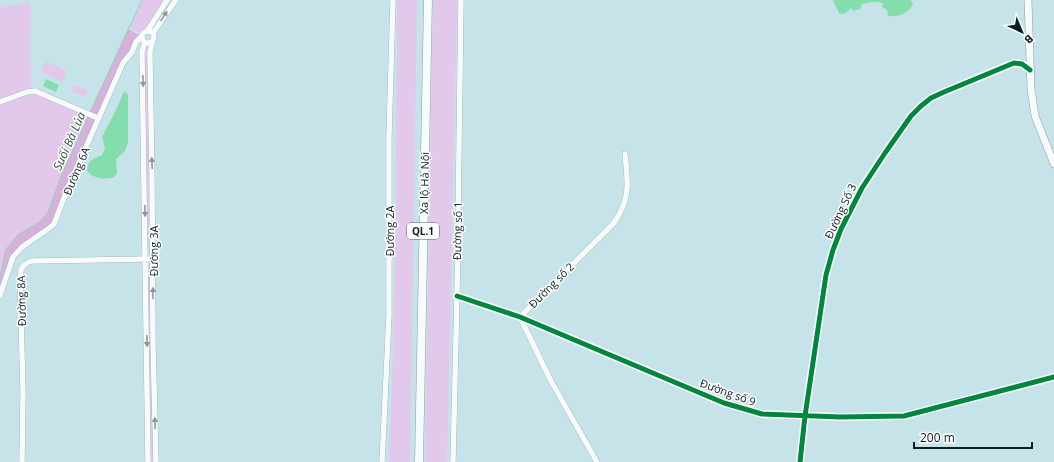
<svg xmlns="http://www.w3.org/2000/svg" width="1054" height="462" font-family="'Open Sans',sans-serif">
  <style>
    .green { fill: #e2c8eb }
    .forest { fill: #d8b0de }
    .water { fill: #84ddac }
    .lines { fill: none; stroke-linecap: round; stroke-linejoin: round }
    .stream { stroke: #84ddac; stroke-width: 1 }
    .minor-casing { stroke: #899fa4; stroke-width: 6 }
    .major-casing { stroke: #899fa4; stroke-width: 8 }
    .highway-casing { stroke: #899fa4; stroke-width: 9 }
    .minor { stroke: #f7fbfc; stroke-width: 5.5 }
    .major { stroke: #f7fbfc; stroke-width: 7 }
    .highway { stroke: #f7fbfc; stroke-width: 8 }
    .cycleway-casing { stroke: #fff; stroke-width: 8 }
    .cycleway { stroke: #00873e; stroke-width: 5 }
    .oneway { fill: #8c979a }
    .labels { text-anchor: middle; dominant-baseline: central; stroke-width: 3; stroke-linejoin: round; paint-order: stroke }
    .shield { fill: #fff; stroke: #536164; stroke-width: 1 }
    .shield-label { font-size: 10px; font-weight: bold; fill: #091d22 }
    .street-label { font-size: 11px; fill: #091d22; stroke: #fff }
    .water-label { font-size: 12px; font-style: italic; fill: #255336; stroke: #fff }
  </style>
  <rect width="100%" height="100%" fill="#c7e3ea"/>
  <!-- green -->
  <path class="green" d="M142 0H165L146 28 140 33 129 28Z
    M397 0H417L410 462H389C396 308 396 154 397 0Z
    M433 0H457L447 462H425Z
    M29 2 32 14 30 18 31 89 89 116 62 174 48 212 40 222 30 228 6 249 0 276V8Z
    M147 45H149L147 51 150 176V241H148L144 52Z
    M46 61 67 71 62 82 41 72Z
    M75 85 88 91 84 97 72 91Z
    M148 274H150L153 462H151Z"/>
  <!-- forest -->
  <path class="forest" d="M128 29 139 35 131 50 53 223 15 252 0 292V276L6 249 19 234 40 222 48 212 62 174Z"/>
  <!-- water -->
  <path class="water" d="M833 0H911L913 5C907 14 899 17 888 16L887 10 884 8 883 9 882 6 884 4C877 0 870 2 862 4L860 9 853 11 852 8 844 14 839 13Z
    M46 79 59 85 56 92 43 86Z
    M126 92 128 95V142L125 151 116 159 117 173 114 177C105 180 94 179 87 171 89 158 93 160 102 155L105 148 102 137C109 123 118 108 123 93Z"/>
  <g class="lines">
    <!-- stream -->
    <path class="stream" d="M90 112 142 0
      M0 276 6 249 19 234 40 222 48 212 62 174 88 117"/>
    <defs>
      <path id="minor" d="M148 30 167 0
        M142 37a6 6 0 1 1 12 0a6 6 0 1 1-12 0Z
        M153 33 176 0
        M153 40 150 51V59L152 177 153 343 156 462
        M145 42 142 52 148 462
        M0 102 27 92 35 91 98 118
        M0 295 13 257 22 247 48 229 54 224 67 190 123 63 132 52 136 42 142 36
        M457 296 520 317 724 403 762 414 840 417 904 416 1054 377
        M22 462 23 393 20 278C20 268 23 264 32 261L148 259
        M382 462 389 315V135L393 0
        M453 462 457 296 461 0
        M597 462 551 381 520 317 613 224C631 200 628 182 625 154
        M800 462 805 416 826 275 833 250 841 229 862 188 885 153 911 116 921 106 931 98 944 92 1014 63 1022 64 1030 70"/>
      <path id="major" d="M1028 0 1031 89 1035 116 1054 164"/>
      <path id="highway" d="M419 462 428 0"/>
    </defs>
    <!-- minor casing -->
    <use href="#minor" class="minor-casing"/>
    <!-- major casing -->
    <use href="#major" class="major-casing"/>
    <!-- highway casing -->
    <use href="#highway" class="highway-casing"/>
    <!-- minor -->
    <use href="#minor" class="minor"/>
    <!-- major -->
    <use href="#major" class="major"/>
    <!-- highway -->
    <use href="#highway" class="highway"/>
    <defs>
      <path id="cycleway" d="M457 296 520 317 724 403 762 414 840 417 904 416 1054 377
        M800 462 805 416 826 275 833 250 841 229 862 188 885 153 911 116 921 106 931 98 944 92 1014 63 1022 64 1030 70"/>
    </defs>
    <!-- cycleway casing -->
    <use href="#cycleway" class="cycleway-casing"/>
    <!-- cycleway -->
    <use href="#cycleway" class="cycleway"/>
  </g>
  <!-- one-way arrows -->
  <defs><path id="oneway-solid" d="M-6-.8H1V-3.2L6.5 0L1 3.2V.8H-6Z"/></defs>
  <g class="oneway">
    <use href="#oneway-solid" transform="translate(164 16) rotate(-57)"/>
    <use href="#oneway-solid" transform="translate(143 81) rotate(89)"/>
    <use href="#oneway-solid" transform="translate(152 163) rotate(-92)"/>
    <use href="#oneway-solid" transform="translate(145 211) rotate(89)"/>
    <use href="#oneway-solid" transform="translate(153 293) rotate(-90)"/>
    <use href="#oneway-solid" transform="translate(147 341) rotate(89)"/>
    <use href="#oneway-solid" transform="translate(155 423) rotate(-91)"/>
  </g>
  <g class="labels">
    <!-- shield labels -->
    <rect class="shield" x="407" y="223" width="32" height="16" rx="3"/>
    <g class="shield-label">
      <text x="423" y="231">QL.1</text>
    </g>
    <!-- street labels -->
    <g class="street-label">
      <text transform="translate(76 171) rotate(-67)">Đường 6A</text>
      <text transform="translate(424 183) rotate(-89)">Xa lộ Hà Nội</text>
      <text transform="translate(840 211) rotate(-65)">Đường Số 3</text>
      <text transform="translate(389 231) rotate(-90)">Đường 2A</text>
      <text transform="translate(457 231) rotate(-89)">Đường số 1</text>
      <text transform="translate(153 251) rotate(-90)">Đường 3A</text>
      <text transform="translate(551 285) rotate(-45)">Đường số 2</text>
      <text transform="translate(21 301) rotate(-91)">Đường 8A</text>
      <text transform="translate(728 392) rotate(20)">Đường số 9</text>
    </g>
    <!-- water labels -->
    <g class="water-label">
      <text transform="translate(69 141) rotate(-66)">Suối Bà Lúa</text>
    </g>
  </g>
  <!-- north arrow -->
  <g transform="translate(1022 32) rotate(136)" stroke="#ffffff" stroke-width="3" paint-order="stroke">
  <path d="M0-3L7 15L0 10L-7 15Z" fill="#091d22"/>
  <text y="-6" font-size="11" font-weight="bold" text-anchor="middle" fill="#091d22">B</text>
  </g>
  <!-- scale -->
  <path d="M914 442v6h118v-6" fill="none" stroke="#091d22" stroke-width="2"/>
  <text x="920" y="442" font-size="12" fill="#091d22" stroke="#ffffff" stroke-width="3" paint-order="stroke">200 m</text>
</svg>
